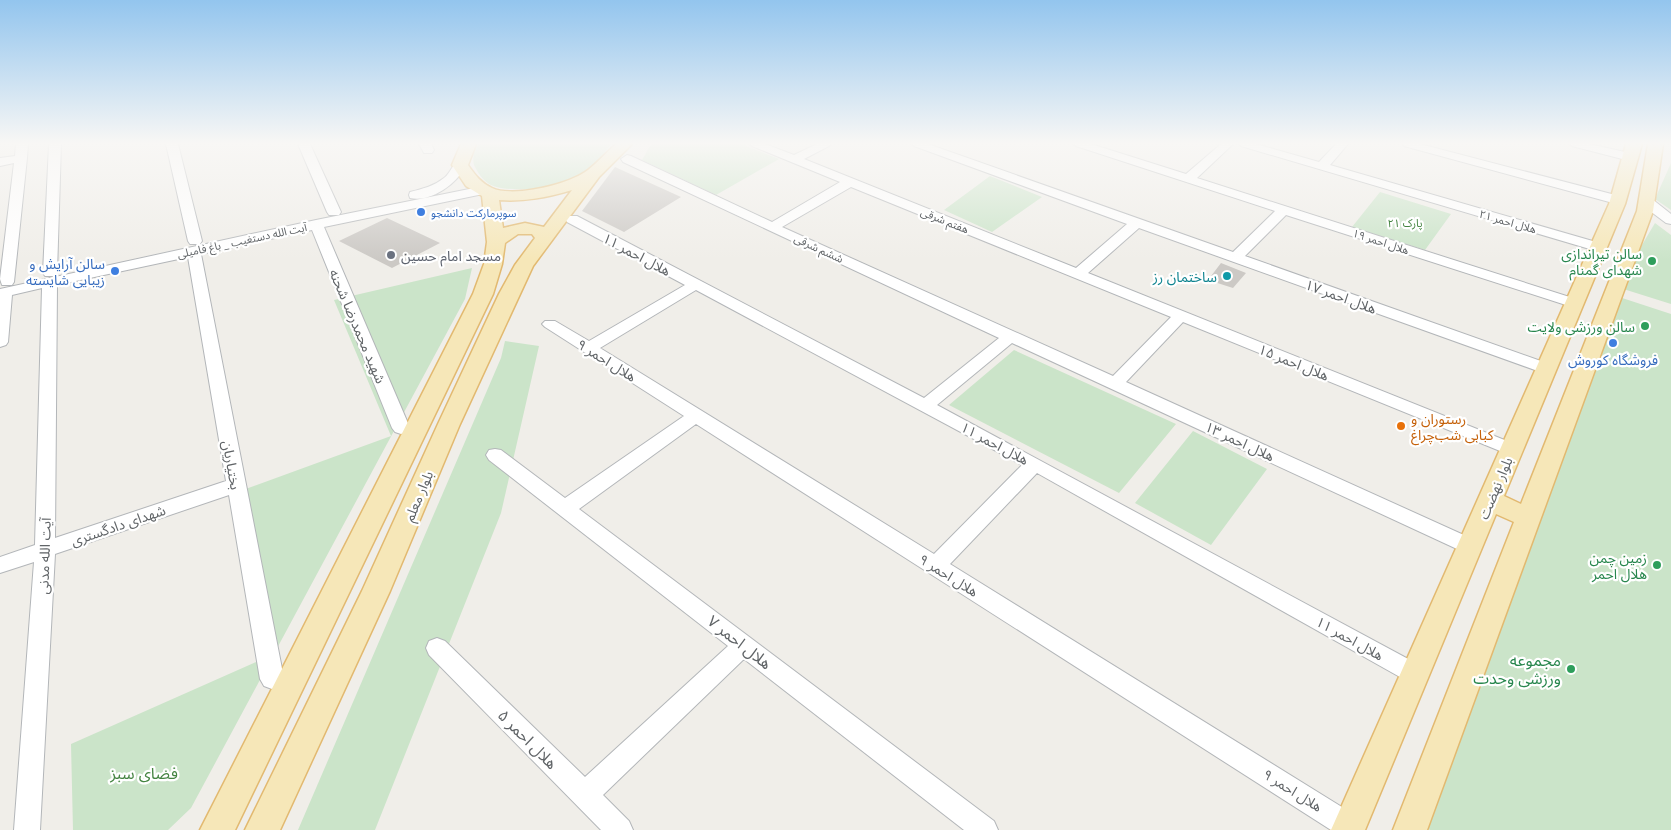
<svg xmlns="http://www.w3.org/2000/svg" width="1671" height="830" font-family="'Noto Sans','Noto Sans Arabic',sans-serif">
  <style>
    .green { fill: #cbe4c9 }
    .building { fill: #ccc9c5 }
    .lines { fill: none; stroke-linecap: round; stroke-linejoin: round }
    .minor-casing { stroke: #b3b6b9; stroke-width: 2 }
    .major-casing { stroke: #e2b970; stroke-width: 3 }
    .minor { fill: #fff; fill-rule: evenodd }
    .major { fill: #f6e7b8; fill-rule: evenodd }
    .shop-dot { fill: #3f7fe0; stroke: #fff; stroke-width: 2 }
    .worship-dot { fill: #6b7280; stroke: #fff; stroke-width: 2 }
    .leisure-dot { fill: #2e9e5b; stroke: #fff; stroke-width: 2 }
    .culture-dot { fill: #0f9aa8; stroke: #fff; stroke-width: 2 }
    .food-dot { fill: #e8710a; stroke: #fff; stroke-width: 2 }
    .labels { text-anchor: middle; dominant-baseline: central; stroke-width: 4.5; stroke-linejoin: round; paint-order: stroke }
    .far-shop-label { font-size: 11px; fill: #366cbe; stroke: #fff; text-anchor: start }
    .far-street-label { font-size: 11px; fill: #606467; stroke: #fff }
    .far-park-label { font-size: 11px; fill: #448441; stroke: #fff }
    .leisure-label { font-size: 14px; fill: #27864d; stroke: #fff; text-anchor: end }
    .street-label { font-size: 14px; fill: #606467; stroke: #fff }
    .worship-label { font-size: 14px; fill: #5b616d; stroke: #fff; text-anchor: start }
    .shop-label { font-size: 14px; fill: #366cbe; stroke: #fff; text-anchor: end }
    .culture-label { font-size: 14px; fill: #0d838f; stroke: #fff; text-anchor: end }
    .food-label { font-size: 14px; fill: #c56008; stroke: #fff; text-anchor: start }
    .near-street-label { font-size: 16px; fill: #606467; stroke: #fff }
    .near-leisure-label { font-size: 16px; fill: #27864d; stroke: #fff; text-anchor: end }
    .near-park-label { font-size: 16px; fill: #448441; stroke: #fff }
  </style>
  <rect width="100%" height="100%" fill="#f0eee9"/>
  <!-- green -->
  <path class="green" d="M479 144H611C602 158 584 174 568 181 550 189 509 193 491 185 483 181 478 173 474 165 472 158 474 149 479 144Z
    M655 144H741L779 159 716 195 642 160 650 146Z
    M1671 163V210L1655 199Z
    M990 176 1042 197 992 232 944 210Z
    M1380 192 1451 214 1425 250 1352 227Z
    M1655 223 1671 235V304L1617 287Z
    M472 268 465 299 191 808 168 830H73L71 744 265 658 229 495 391 436 334 300Z
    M1613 295 1671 314V830H1430L1414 820Z
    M505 341 539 346 501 513 375 830H298L501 358Z
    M1014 350 1176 424 1119 493 949 405Z
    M1193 431 1267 469 1211 545 1135 503Z"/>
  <!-- building -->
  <path class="building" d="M615 167 681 197 624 232 582 211Z
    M387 218 440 243 392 268 339 241Z
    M1221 263 1246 273 1233 288 1208 280Z"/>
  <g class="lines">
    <defs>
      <path id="minor" d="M16 144H28L27 158 14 282 12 285H2L0 279 14 163 0 166V158L15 156Z
        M49 144H61L57 273 55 276H45L43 273Z
        M166 144H178L202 241 200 244H190L188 241Z
        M298 144H310L341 212 339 215H329L327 212Z
        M419 144H431L434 150 432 153H424Z
        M750 144H765L794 155 817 144H831L829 146 804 159 1076 268 1127 224 914 146 912 144H928L1233 252 1275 211 1076 146 1074 144H1091L1186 174 1221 144H1233L1197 178 1579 300 1582 303 1579 306H1569L1286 215 1245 256 1552 365 1554 369 1552 373 1546 374 1139 228 1088 273 1517 445 1520 449 1517 453 1511 455 1505 453 1183 322 1126 382 1477 541 1480 547 1477 553 1470 555 1012 343 937 405 1423 667 1427 674 1423 681 1415 684 1407 681 1037 473 950 564 1358 817 1362 826 1361 830H1331L696 424 579 509 994 821 998 830H964L744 659 603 795 629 821 633 830H601L429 655 426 648 429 641 437 638 445 641 585 777 728 646 489 460 486 455 489 450 495 449 501 450 565 498 684 416 545 327 542 324 545 321H555L589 341 685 285 567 222 565 219 567 216H577L924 398 999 338 623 162 621 159 627 155 631 156 772 222 840 182 752 146ZM851 187 1171 317 1113 376 782 227ZM696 290 1022 465 934 554 600 348Z
        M1239 144H1256L1319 162 1336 144H1348L1330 165 1603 244 1605 247 1603 250H1593L1241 146Z
        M1402 144H1420L1623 197 1624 200 1623 203H1613L1404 146Z
        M1570 144H1589L1634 154 1636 157 1630 161 1572 146Z
        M460 161 466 165C458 183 431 203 410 198L409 195 410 192C422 189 434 186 444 178 451 173 452 163 460 161Z
        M484 186 490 190 488 193 324 227 410 428 407 432 401 434 395 432 392 428 312 230 201 254 284 679 280 686 272 689 264 686 260 679 229 495 55 554 40 830H14L34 562 0 573V557L35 545 42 288 12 295 8 342 6 345 0 347V289L316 220ZM188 257 226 481 55 538 57 285Z
        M1647 198 1652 199 1671 214V224L1666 223 1642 205 1641 202 1642 199Z"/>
      <path id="major" d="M461 144H476L468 165C475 175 481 183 492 188 514 198 570 184 588 170 598 162 607 152 616 144H632L599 177 533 266 460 424 390 591 280 830H245L362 591 438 424 499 294 515 265 535 238 532 234H518L505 243 502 264 493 294 235 830H200L473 294 484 264 487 242 482 196 466 186 452 165ZM572 190 544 227 525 223 503 228 499 200C525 202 548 197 572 190Z
        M1626 144H1642L1625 204 1504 496 1521 504 1637 211 1648 144H1663L1653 211 1427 830H1393L1514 522 1496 514 1365 830H1331L1609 204Z"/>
    </defs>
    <!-- minor casing -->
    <use href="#minor" class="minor-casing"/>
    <!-- major casing -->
    <use href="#major" class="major-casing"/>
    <!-- minor -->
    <use href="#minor" class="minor"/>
    <!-- major -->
    <use href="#major" class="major"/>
  </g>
  <!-- sky -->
  <linearGradient id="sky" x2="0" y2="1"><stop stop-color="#93c5ee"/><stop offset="0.55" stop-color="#f8f7f5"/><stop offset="1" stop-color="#f8f7f5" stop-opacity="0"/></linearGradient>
  <rect width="1671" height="260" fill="url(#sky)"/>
  <!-- markers -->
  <g class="shop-dot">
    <circle cx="421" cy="212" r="5"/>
    <circle cx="115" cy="271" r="5"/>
    <circle cx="1613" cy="343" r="5"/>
  </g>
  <circle class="worship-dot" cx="391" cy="255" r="5"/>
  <g class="leisure-dot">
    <circle cx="1652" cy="261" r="5"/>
    <circle cx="1645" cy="326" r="5"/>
    <circle cx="1657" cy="565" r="5"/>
    <circle cx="1571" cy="669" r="5"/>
  </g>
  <circle class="culture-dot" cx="1227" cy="276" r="5"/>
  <circle class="food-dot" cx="1401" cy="426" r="5"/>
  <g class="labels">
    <!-- far-shop labels -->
    <g class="far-shop-label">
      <text x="431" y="212">سوپرمارکت دانشجو</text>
    </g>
    <!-- far-street labels -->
    <g class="far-street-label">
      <text transform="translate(945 220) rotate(22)">هفتم شرقی</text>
      <text transform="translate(1508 221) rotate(16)">هلال احمر ۲۱</text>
      <text transform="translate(242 240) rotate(-12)">آیت الله دستغیب _ باغ فامیلی</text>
      <text transform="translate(1381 241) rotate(18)">هلال احمر ۱۹</text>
      <text transform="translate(819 248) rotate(25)">ششم شرقی</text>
    </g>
    <!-- far-park labels -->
    <g class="far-park-label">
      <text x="1405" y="222">پارک ۲۱</text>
    </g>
    <!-- leisure labels -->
    <g class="leisure-label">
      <text x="1642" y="253">سالن تیراندازی<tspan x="1642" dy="16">شهدای گمنام</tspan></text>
      <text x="1635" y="326">سالن ورزشی ولایت</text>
      <text x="1647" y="557">زمین چمن<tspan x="1647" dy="16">هلال احمر</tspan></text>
    </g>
    <!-- street labels -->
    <g class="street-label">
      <text transform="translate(637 254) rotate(28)">هلال احمر ۱۱</text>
      <text transform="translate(1341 296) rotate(20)">هلال احمر ۱۷</text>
      <text transform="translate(358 326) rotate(67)">شهید محمدرضا شحنه</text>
      <text transform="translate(607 360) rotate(32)">هلال احمر ۹</text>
      <text transform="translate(1294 362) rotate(22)">هلال احمر ۱۵</text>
      <text transform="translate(1240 441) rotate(25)">هلال احمر ۱۳</text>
      <text transform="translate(995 443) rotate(28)">هلال احمر ۱۱</text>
      <text transform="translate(232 465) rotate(80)">بختیاریان</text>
      <text transform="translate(1495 488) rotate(-67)">بلوار نهضت</text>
      <text transform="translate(418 496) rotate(-67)">بلوار معلم</text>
      <text transform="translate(118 525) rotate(-19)">شهدای دادگستری</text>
      <text transform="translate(44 556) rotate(-88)">آیت الله مدنی</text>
      <text transform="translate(949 575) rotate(32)">هلال احمر ۹</text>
      <text transform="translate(1350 638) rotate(29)">هلال احمر ۱۱</text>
      <text transform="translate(1293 790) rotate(32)">هلال احمر ۹</text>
    </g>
    <!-- worship labels -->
    <g class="worship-label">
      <text x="401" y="255">مسجد امام حسین</text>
    </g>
    <!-- shop labels -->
    <g class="shop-label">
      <text x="105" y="263">سالن آرایش و<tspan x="105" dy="16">زیبایی شایسته</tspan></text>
      <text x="1613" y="359" text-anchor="middle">فروشگاه کوروش</text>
    </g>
    <!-- culture labels -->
    <g class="culture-label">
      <text x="1217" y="276">ساختمان رز</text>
    </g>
    <!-- food labels -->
    <g class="food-label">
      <text x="1411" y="418">رستوران و<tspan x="1411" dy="16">کبابی شب‌چراغ</tspan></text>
    </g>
    <!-- near-street labels -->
    <g class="near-street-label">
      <text transform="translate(740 642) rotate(38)">هلال احمر ۷</text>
      <text transform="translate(528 739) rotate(45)">هلال احمر ۵</text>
    </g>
    <!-- near-leisure labels -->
    <g class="near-leisure-label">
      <text x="1561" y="660">مجموعه<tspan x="1561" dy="18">ورزشی وحدت</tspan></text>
    </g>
    <!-- near-park labels -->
    <g class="near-park-label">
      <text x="144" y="773">فضای سبز</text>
    </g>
  </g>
</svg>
